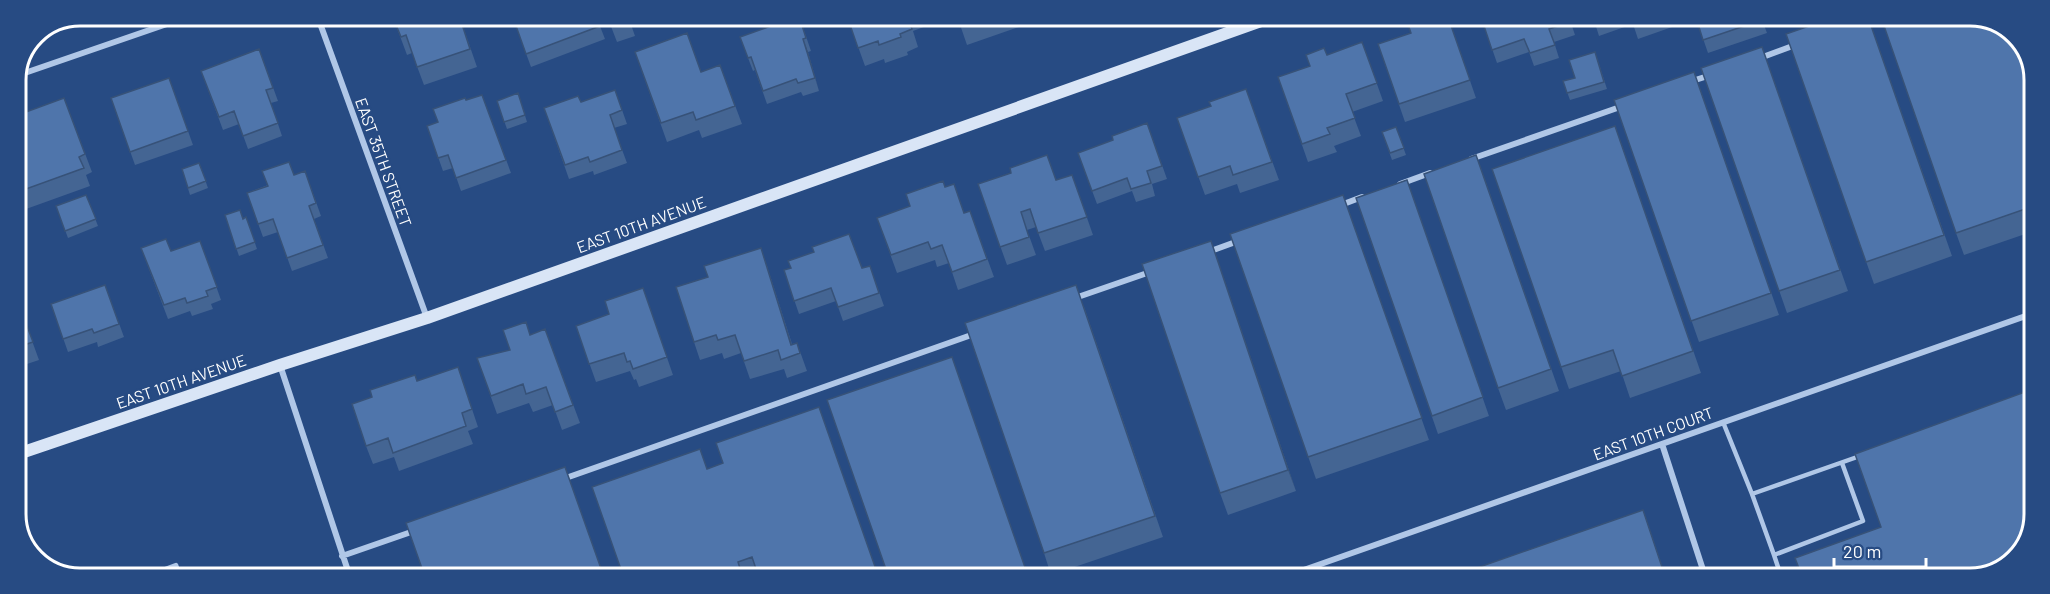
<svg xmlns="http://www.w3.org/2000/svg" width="2050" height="594" font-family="Barlow,sans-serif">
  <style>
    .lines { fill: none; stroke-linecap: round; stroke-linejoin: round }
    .lane { stroke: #b0c7e7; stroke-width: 4.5 }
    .street { stroke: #b0c7e7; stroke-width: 6 }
    .secondary { stroke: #d9e5f6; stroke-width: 12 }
    .wall { fill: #446593 }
    .shaded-wall { fill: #375278 }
    .building { fill: #4f75ab; stroke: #375278; stroke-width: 1.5 }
    .labels { text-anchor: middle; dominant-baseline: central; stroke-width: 4.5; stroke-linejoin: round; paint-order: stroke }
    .street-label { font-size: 16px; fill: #fff; stroke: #274b83 }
    .rim { fill: none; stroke: #fff; stroke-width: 3 }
  </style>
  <rect width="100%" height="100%" fill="#274b83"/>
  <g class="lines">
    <!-- lane -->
    <path class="lane" d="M1723 422 1752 494 1860 456
      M1752 494 1774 555 1863 521 1842 463
      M1774 555 1782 579
      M144 577 176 565 180 577"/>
    <!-- street -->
    <path class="street" d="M317 15 427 318
      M1862 22 1875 17
      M1760 58 1798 44
      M16 76 193 15
      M1689 82 1711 75
      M1471 159 1623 106
      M1400 184 1430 173
      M1341 205 1362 197
      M1208 252 1241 240
      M1075 298 1153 271
      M280 365 350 577
      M1662 444 1706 579
      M563 479 977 333
      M342 556 414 531
      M1281 578 2034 313"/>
    <!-- secondary -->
    <path class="secondary" d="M15 455 280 365 427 318 1275 16"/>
  </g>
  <!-- wall -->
  <path class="wall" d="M459 15 477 67 424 85 412 53 407 55 394 20Z
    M511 15 596 16 605 39 531 67 516 26H514Z
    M607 16H628L635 36 617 42Z
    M799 16 811 51 808 52 819 91 803 96 801 92 767 104 755 70 753 71 740 37Z
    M847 16H926L929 25 913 31 918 47 907 52 908 55 885 63 884 59 865 66Z
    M957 16H1041L1042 19 967 45Z
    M1448 17 1476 98 1405 122 1378 44 1411 33 1433 20Z
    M1481 17H1569L1575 35 1554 42 1559 58 1534 66 1529 52 1497 63Z
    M1593 17H1672L1675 26 1638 39 1633 24 1599 36Z
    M1761 17 1767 33 1708 53 1698 24Z
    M1868 17 1952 256 1874 284 1786 34Z
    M1362 42 1383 101 1352 112 1361 136 1334 146 1337 152 1308 162 1278 77 1310 66 1327 55Z
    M1762 47 1848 291 1787 313 1701 68Z
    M259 49 278 101 271 103 282 136 248 149 239 124 223 130 201 71Z
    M635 52 701 72 720 65 742 124 702 138 699 130 667 142Z
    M1597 58 1607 89 1570 100 1563 81 1575 78Z
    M1694 72 1779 315 1699 342 1614 100Z
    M2035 75 2034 231 1964 255 1956 233Z
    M169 78 193 145 135 165 111 98Z
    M1246 89 1279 180 1240 193 1237 184 1205 195 1177 118 1211 106Z
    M615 90 627 124 614 128 627 163 594 175 593 171 569 179 544 108 581 102Z
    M518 93 527 122 507 129 497 101Z
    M482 95 511 173 461 191 453 168 443 171 427 126 438 122 466 100Z
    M64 98 92 172 86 175 90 186 15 213V116Z
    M1147 123 1167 179 1152 184 1155 196 1136 202 1132 191 1097 204 1078 153 1113 140Z
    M1615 126 1701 373 1630 398 1621 371 1569 389 1492 169Z
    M1396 127 1406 155 1392 160 1382 132Z
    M199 163 208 188 190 195 182 169Z
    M305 171 321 216 314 219 328 258 292 271 278 232 263 237 247 193Z
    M1072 175 1093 235 1045 251 1036 227 1027 230 1036 255 1007 265 978 184 1056 180Z
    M1484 177 1559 391 1506 410 1498 388Z
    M1407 180 1489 416 1438 434 1356 198Z
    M945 187 964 213 970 211 994 277 958 290 949 263 937 267 935 260 897 273 877 218 910 206Z
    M86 195 98 226 68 238 56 206Z
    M1343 195 1429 440 1316 479 1230 234Z
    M225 215 243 218 246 217 257 249 239 256Z
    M200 241 221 300 211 304 213 309 192 316 190 311 168 319 141 248 171 251Z
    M1211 241 1296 491 1228 515 1220 493Z
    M767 266 792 344 797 343 807 371 787 378 784 369 750 379 741 353 724 359 722 353 700 360 694 342Z
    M870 266 884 306 843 321 836 301 799 314 784 270 862 268Z
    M105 285 124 337 98 347 97 342 68 352 51 304Z
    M643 288 673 375 639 387 636 379 634 380 630 371 596 382 576 326 609 314Z
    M15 294 39 360 15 368Z
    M1084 307 1163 537 1051 575 1044 553Z
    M545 329 580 423 562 430 553 405 533 412 529 403 497 414 477 358 510 350 530 335Z
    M458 367 478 427 468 431 473 444 399 471 394 457 373 464 366 446 418 381Z
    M707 469 879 578H624Z"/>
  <!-- shaded-wall -->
  <path class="shaded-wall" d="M803 39 808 52 819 91Z
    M1211 241 1219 263 1296 491 1288 470Z
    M761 248 767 266 795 355 791 345Z"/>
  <!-- building -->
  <path class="building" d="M399 15H459L470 49 417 67 406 35 401 37 394 20 400 18Z
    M527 15 596 16 600 26 526 54 515 23 524 20 523 17Z
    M607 16H628L629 17 610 24Z
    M799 16 806 38 803 39 815 78 798 83 796 79 763 91 751 57 748 58 740 37Z
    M847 16H907L912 29 900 34 901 37 879 45 878 41 858 48Z
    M957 16H992L960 27Z
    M1414 16H1431L1433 20 1442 17H1448L1470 80 1399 104 1378 44 1411 33 1406 19Z
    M1481 17H1569L1570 22 1549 29 1555 45 1530 53 1524 39 1492 50Z
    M1593 17H1612L1595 22Z
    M1630 17H1660L1633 26Z
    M1719 17H1761L1762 20 1703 40 1698 24Z
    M1835 17H1868L1944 235 1866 262 1786 34Z
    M1899 17H1987L2019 37 2035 75 2034 206 1956 233 1883 23Z
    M687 33 701 72 720 65 735 106 696 120 693 112 661 123 635 52Z
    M1362 42 1377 83 1346 94 1355 118 1327 128 1330 134 1302 144 1278 77 1310 66 1306 55 1324 48 1327 55Z
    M1762 47 1840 270 1779 291 1701 68Z
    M259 49 273 88 266 90 278 123 243 136 234 111 219 117 201 71Z
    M1595 52 1604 82 1567 93 1563 81 1575 78 1569 60Z
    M1694 72 1771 293 1691 321 1614 100Z
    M169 78 188 131 130 152 111 98Z
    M1246 89 1272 162 1233 175 1230 166 1198 177 1177 118 1211 106 1209 102Z
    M615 90 622 110 610 115 622 150 590 162 588 157 565 165 544 108 578 96 581 102Z
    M518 93 525 115 504 122 497 101Z
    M482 95 506 160 456 178 448 155 438 158 427 126 438 122 433 109 465 98 466 100Z
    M64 98 85 154 79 157 84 168 15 193V116Z
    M1147 123 1162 166 1147 171 1151 183 1131 189 1127 178 1092 191 1078 153 1113 140 1112 136Z
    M1615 126 1693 351 1622 376 1613 350 1561 367 1492 169Z
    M1396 127 1404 148 1390 153 1382 132Z
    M1047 155 1056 180 1072 175 1087 217 1038 233 1030 209 1021 212 1029 237 1000 247 978 184 1011 173 1010 168Z
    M1476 155 1551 369 1498 388 1424 174Z
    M289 162 294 175 305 171 316 203 309 206 323 245 287 258 273 219 258 224 247 193 268 186 262 171Z
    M199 163 206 181 188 188 182 169Z
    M1407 180 1483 397 1432 416 1356 198Z
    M943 181 945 187 954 184 964 213 970 211 987 259 952 272 942 245 931 249 928 242 891 255 877 218 910 206 906 194Z
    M86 195 96 219 65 231 56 206Z
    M1343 195 1422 418 1308 457 1230 234Z
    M240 210 243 219 246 217 255 242 236 249 225 215Z
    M849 234 862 268 870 266 879 293 838 307 831 288 794 301 784 270 791 268 788 261 814 252 812 247Z
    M166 239 171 251 200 241 217 287 206 291 208 296 187 303 185 298 164 305 141 248Z
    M1211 241 1288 470 1220 493 1142 264Z
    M761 248 791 345 797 343 800 353 781 360 778 350 744 361 735 335 718 340 716 335 694 342 676 287 708 277 704 266Z
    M105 285 119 324 94 333 92 329 63 339 51 304Z
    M1076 285 1155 516 1044 553 965 323Z
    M643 288 667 357 633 369 630 361 627 362 624 353 589 364 576 326 609 314 605 301Z
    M15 294 33 342 15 348Z
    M526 322 530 335 545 329 573 405 555 412 546 387 526 394 523 384 491 396 477 358 510 350 503 330Z
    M952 357 1028 576 1022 578H889L827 400Z
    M458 367 472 409 462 413 466 426 393 453 388 438 366 446 352 404 372 397 370 390 415 375 417 381Z
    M2033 389V531L2010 565 1971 579H1803L1795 558 1881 527 1855 454Z
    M819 407 879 578H759L752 557 738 562 743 578H624L592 487 700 449 707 469 723 463 716 443Z
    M565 467 604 577H425L406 523Z
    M1643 510 1666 579 1448 578Z"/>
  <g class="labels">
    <!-- street labels -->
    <g class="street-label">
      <text transform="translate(384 162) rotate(70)">EAST 35TH STREET</text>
      <text transform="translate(641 224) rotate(-20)">EAST 10TH AVENUE</text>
      <text transform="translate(181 381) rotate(-19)">EAST 10TH AVENUE</text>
      <text transform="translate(1653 433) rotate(-20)">EAST 10TH COURT</text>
    </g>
  </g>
  <!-- crop -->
  <path d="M0 0H2050V594H0ZM80 26H1970A54 54 0 0 1 2024 80V514A54 54 0 0 1 1970 568H80A54 54 0 0 1 26 514V80A54 54 0 0 1 80 26Z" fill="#274b83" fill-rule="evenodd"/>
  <path class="rim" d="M80 26H1970A54 54 0 0 1 2024 80V514A54 54 0 0 1 1970 568H80A54 54 0 0 1 26 514V80A54 54 0 0 1 80 26Z"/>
  <!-- scale -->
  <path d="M1834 558v9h92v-9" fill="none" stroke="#ffffff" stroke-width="3"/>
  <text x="1843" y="558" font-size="18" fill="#ffffff" stroke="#274b83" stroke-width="4.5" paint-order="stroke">20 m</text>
</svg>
